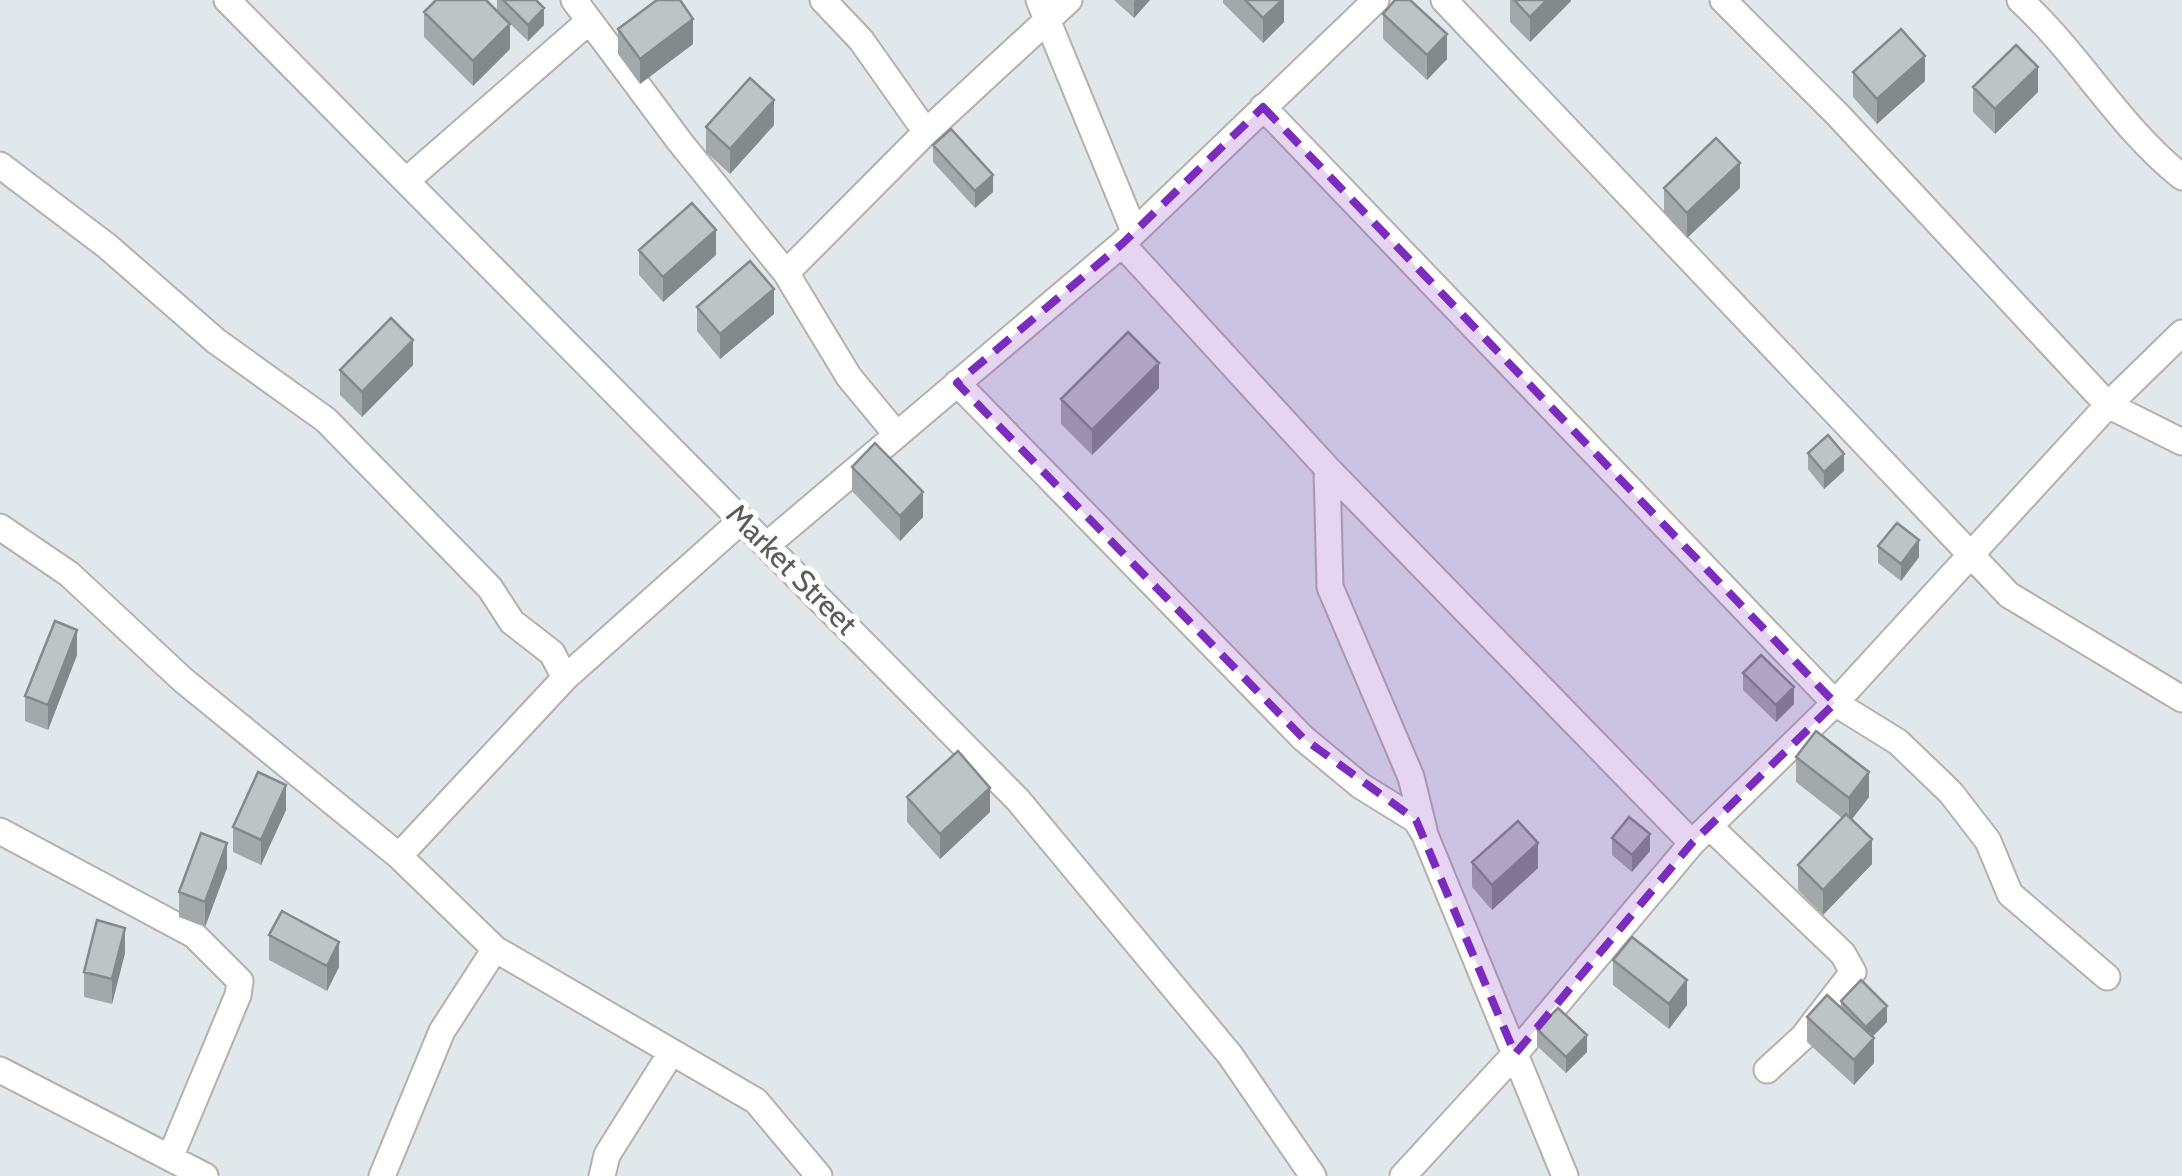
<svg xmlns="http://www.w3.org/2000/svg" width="2182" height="1176" font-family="Cabin,sans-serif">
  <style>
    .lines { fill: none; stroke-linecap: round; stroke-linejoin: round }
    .minor-casing { stroke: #b5afae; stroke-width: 29 }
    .minor { stroke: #fff; stroke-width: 25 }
    .wall { fill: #a3a9aa }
    .shaded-wall { fill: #84898b }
    .building { fill: #bdc4c6; stroke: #84898b; stroke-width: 2.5 }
    .marked { fill: #7b2cbf; fill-opacity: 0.2; stroke: #7b2cbf; stroke-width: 8; stroke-dasharray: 20 12; stroke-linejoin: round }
    .labels { text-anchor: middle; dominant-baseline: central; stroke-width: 10; stroke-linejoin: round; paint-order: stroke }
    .street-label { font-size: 30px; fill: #605959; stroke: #fff }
  </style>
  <rect width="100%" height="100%" fill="#e0e8eb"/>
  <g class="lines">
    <defs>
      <path id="minor" d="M227 0 1018 800 1230 1055 1313 1176
        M574 0 680 142 786 273 849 377 897 435
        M823 0 861 40 926 132
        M1039 0 1134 231
        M1444 0 2009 595 2182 699
        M1723 0 1838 115 2108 405 2182 442
        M2020 0C2079 54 2119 127 2182 177
        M1263 107 1835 703 1898 742 1951 793 1988 841 2010 894 2107 977
        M0 165 107 246 216 341 326 420 490 588 512 622 552 653 565 678
        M406 181 588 22
        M1122 244 1327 468 1692 843
        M786 273 926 132 1069 0
        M957 383 1303 738 1361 786 1416 820 1425 835 1565 1176
        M1327 468 1330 587 1411 777 1424 830
        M0 527 69 574 183 680 399 856 495 949 756 1101 819 1176
        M767 545 1122 244 1376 0
        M1709 826 1843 954 1853 972 1803 1037 1767 1070
        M0 831 194 935 240 981 238 995 170 1158
        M399 856 565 678 742 520
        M0 1070 205 1176
        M382 1176 442 1031 495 949
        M602 1176 607 1155 671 1053
        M1403 1176 1515 1054 1692 843 1835 703 2108 405 2182 333"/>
    </defs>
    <!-- minor casing -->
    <use href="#minor" class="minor-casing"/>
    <!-- minor -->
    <use href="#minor" class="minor"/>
  </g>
  <!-- wall -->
  <path class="wall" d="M497 0H536L544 25 528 41 497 11Z
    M1114 0H1150L1134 18Z
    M1223 0H1284V22L1263 43 1223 3Z
    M1510 0H1571V1L1530 42 1510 22Z
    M424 12 510 49 473 86 424 37Z
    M1383 14 1447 59 1427 80 1383 39Z
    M618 29 693 44 640 84 618 54Z
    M1853 72 1925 81 1877 124 1853 97Z
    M1973 87 2038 92 1995 134 1973 112Z
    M774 125 730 174 706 152V127Z
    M933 145 993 192 975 208 933 162Z
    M1664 188H1740L1687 238 1664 213Z
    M639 250 716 255 663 302 639 275Z
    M697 307 774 314 720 359 697 331Z
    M413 365 362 417 340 395V370Z
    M1159 388 1092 455 1061 424V399Z
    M1808 453 1844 471 1824 489 1808 469Z
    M852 467 923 517 900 541 852 491Z
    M1878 546 1919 557 1901 581 1878 563Z
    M77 655 48 730 25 721V696Z
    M1743 673 1794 704 1776 722 1743 690Z
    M1796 757 1869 797 1852 819 1872 864 1823 915 1798 890V865L1842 818 1796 782Z
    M907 797 990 812 940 859 907 822Z
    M286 810 261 865 233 852V827Z
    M1612 838 1650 851 1632 872 1612 855Z
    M1472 862 1538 868 1492 910 1472 887Z
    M227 868 205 927 179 917V892Z
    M269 935 339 967 327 991 269 960Z
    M125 953 112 1004 84 997V972Z
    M1613 960 1687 1005 1669 1029 1613 985Z
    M1841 1001 1887 1022 1873 1036 1874 1063 1854 1085 1807 1042V1017L1841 1007Z
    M1537 1029 1587 1052 1566 1073 1537 1046Z"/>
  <!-- shaded-wall -->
  <path class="shaded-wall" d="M1135 0H1150L1134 18V2Z
    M1282 0H1284V22L1263 43V18Z
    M1547 0H1571V1L1530 42V17Z
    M544 8V25L528 41V25Z
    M693 19V44L640 84V59Z
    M510 24V49L473 86V61Z
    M1447 34V59L1427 80V55Z
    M1925 56V81L1877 124V99Z
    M2038 67V92L1995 134V109Z
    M774 100V125L730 174V149Z
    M1740 163V188L1687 238V213Z
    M993 175V192L975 208V191Z
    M716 230V255L663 302V277Z
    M774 289V314L720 359V334Z
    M413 340V365L362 417V392Z
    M1159 363V388L1092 455V430Z
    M1844 454V471L1824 489V472Z
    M923 492V517L900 541V516Z
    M1919 540V557L1901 581V564Z
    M77 630V655L48 730V705Z
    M1794 687V704L1776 722V705Z
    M1869 772V797L1849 823V798Z
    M286 785V810L261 865V840Z
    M990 788V812L940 859V834Z
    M1650 834V851L1632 872V855Z
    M1872 839V864L1823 915V890Z
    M227 843V868L205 927V902Z
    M1538 843V868L1492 910V885Z
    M125 928V953L112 1004V979Z
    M339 942V967L327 991V966Z
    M1687 980V1005L1669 1029V1004Z
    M1887 1006V1022L1866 1043V1027Z
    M1587 1035V1052L1566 1073V1057Z
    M1874 1038V1063L1854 1085V1060Z"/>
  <!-- building -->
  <path class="building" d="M436 0H486L510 24 473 61 424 12Z
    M503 0H536L544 8 528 25Z
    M657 0H680L693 19 640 59 618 29Z
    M1245 0H1282L1263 18Z
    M1395 0H1410L1447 34 1427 55 1383 14Z
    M1514 0H1547L1530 17Z
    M1901 29 1925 56 1877 99 1853 72Z
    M2016 45 2038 67 1995 109 1973 87Z
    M750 78 774 100 730 149 706 127Z
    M951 129 993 175 975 191 933 145Z
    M1716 138 1740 163 1687 213 1664 188Z
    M692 203 716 230 663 277 639 250Z
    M750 261 774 289 720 334 697 307Z
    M391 318 413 340 362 392 340 370Z
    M1128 332 1159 363 1092 430 1061 399Z
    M1828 435 1844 454 1824 472 1808 453Z
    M875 443 923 492 900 516 852 467Z
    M1897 523 1919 540 1901 564 1878 546Z
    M55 621 77 630 48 705 25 696Z
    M1761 655 1794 687 1776 705 1743 673Z
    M1816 731 1869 772 1849 798 1796 757Z
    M958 751 990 788 940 834 907 797Z
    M258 772 286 785 261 840 233 827Z
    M1846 814 1872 839 1823 890 1798 865Z
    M1629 817 1650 834 1632 855 1612 838Z
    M1518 821 1538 843 1492 885 1472 862Z
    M201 833 227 843 205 902 179 892Z
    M282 911 339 942 327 966 269 935Z
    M97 920 125 928 112 979 84 972Z
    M1632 937 1687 980 1669 1004 1613 960Z
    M1861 980 1887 1006 1866 1027 1841 1001Z
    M1827 995 1874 1038 1854 1060 1807 1017Z
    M1558 1008 1587 1035 1566 1057 1537 1029Z"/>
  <!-- marked area -->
  <path class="marked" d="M1263 107 1835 703 1692 843 1515 1054 1416 820 1303 738 957 383 1122 244Z"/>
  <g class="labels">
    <!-- street labels -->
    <g class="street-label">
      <text transform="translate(792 569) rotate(45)">Market Street</text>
    </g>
  </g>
</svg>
